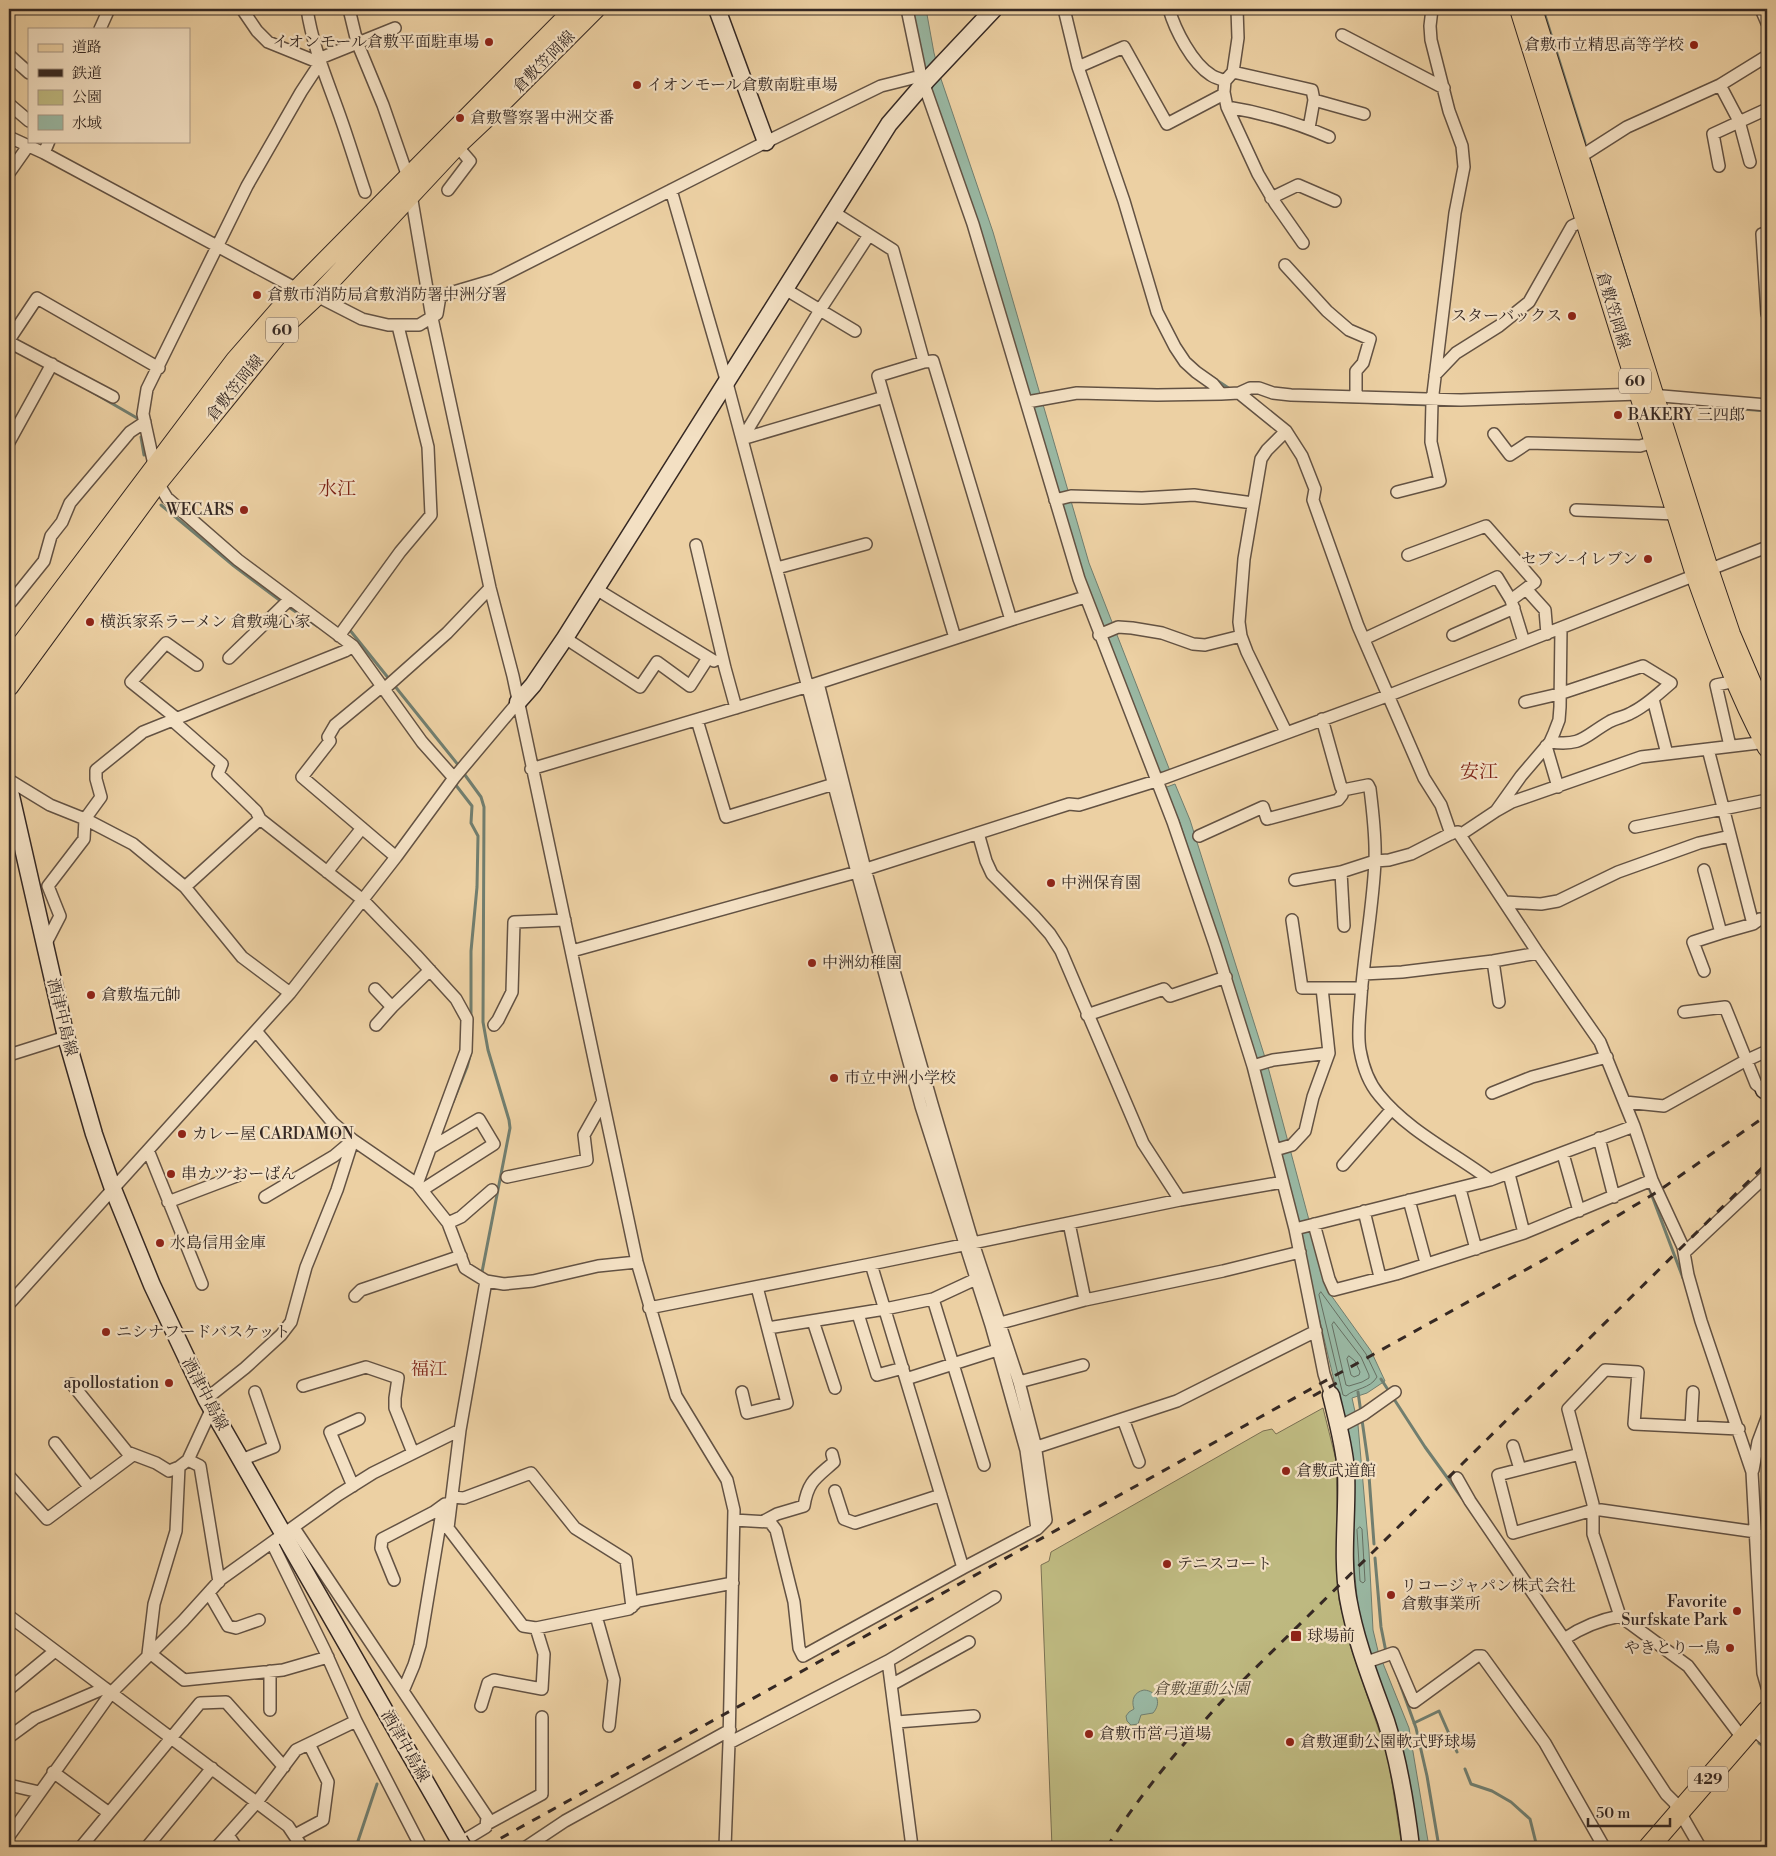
<svg xmlns="http://www.w3.org/2000/svg" width="1776" height="1856" font-family="'Libre Bodoni','Noto Serif JP',serif">
  <style>
    .green { fill: #beb980; stroke: #7a7052 }
    .water { fill: #99b7a2; stroke: #717e6f }
    .lines { fill: none; stroke-linecap: round; stroke-linejoin: round }
    .shore { stroke: #677062; stroke-width: 1 }
    .stream { stroke: #717e6f; stroke-width: 3 }
    .street-casing { stroke: #635243; stroke-width: 14 }
    .secondary-casing { stroke: #352823; stroke-width: 19 }
    .primary-casing { stroke: #352823; stroke-width: 20 }
    .highway-casing { stroke: #352823; stroke-width: 22 }
    .street { stroke: #f3e0c3; stroke-width: 11 }
    .secondary { stroke: #f3e0c3; stroke-width: 16 }
    .primary { stroke: #ecd0a3; stroke-width: 18 }
    .highway { stroke: #ecd0a3; stroke-width: 20 }
    .rail { stroke: #352823; stroke-width: 3; stroke-dasharray: 9 9; stroke-linecap: butt }
    .secondary-bridge-casing { stroke: #352823; stroke-width: 19; stroke-linecap: butt }
    .secondary-bridge { stroke: #f3e0c3; stroke-width: 16 }
    .poi-dot { fill: #8f2418; stroke: #f3e0c3; stroke-width: 2 }
    .labels { text-anchor: middle; dominant-baseline: central; stroke-width: 4.5; stroke-linejoin: round; paint-order: stroke }
    .shield { fill: #f3e0c3; stroke: #6e5f53; stroke-width: 1 }
    .shield-label { font-size: 15px; font-weight: bold; fill: #352823 }
    .poi-label { font-size: 16px; fill: #352823; stroke: #f3e0c3; text-anchor: start }
    .street-label { font-size: 16px; fill: #352823; stroke: #f3e0c3 }
    .park-label { font-size: 16px; font-style: italic; fill: #574c3a; stroke: #f3e0c3 }
    .neighbourhood-label { font-size: 18px; fill: #7a1f14; stroke: #f3e0c3 }
    .quarter-label { font-size: 19px; fill: #7a1f14; stroke: #f3e0c3 }
  </style>
  <rect width="100%" height="100%" fill="#ecd0a3"/>
  <filter id="stains"><feTurbulence type="fractalNoise" baseFrequency=".004" numOctaves="4"/><feColorMatrix values="0 0 0 0 .2 0 0 0 0 .09 0 0 0 0 .02 0 0 0 .5 -.17"/></filter>
  <radialGradient id="worn" r=".72"><stop offset=".6" stop-color="#630" stop-opacity="0"/><stop offset="1" stop-color="#630" stop-opacity=".3"/></radialGradient>
  <!-- green -->
  <path class="green" d="M1323 1408 1336 1460 1339 1600 1350 1645 1388 1757 1402 1847H1052L1041 1565 1049 1561 1051 1552 1263 1431 1272 1429 1276 1434Z"/>
  <!-- water -->
  <path class="water" d="M913 9H926L934 53 941 79 993 232 1089 563 1170 771 1164 773 1157 770 1086 585 922 63Z
    M1175 784 1190 820 1268 1067 1328 1291 1371 1351 1385 1381 1367 1393 1352 1398 1358 1425 1369 1551 1373 1630 1378 1651 1409 1728 1429 1847H1418L1359 1617 1354 1566 1348 1439 1312 1288 1231 980 1179 820 1164 788Z
    M1144 1690C1157 1691 1162 1703 1153 1713L1141 1715 1138 1724 1131 1725 1127 1721 1126 1716 1129 1712 1134 1709C1131 1700 1134 1692 1144 1690Z"/>
  <g class="lines">
    <!-- shore -->
    <path class="shore" d="M1321 1292 1366 1354 1377 1377C1370 1389 1355 1388 1346 1396L1343 1395 1319 1295Z
      M1334 1322 1361 1357 1369 1375V1378L1362 1382 1349 1386 1346 1385 1332 1325Z
      M1349 1356 1355 1361 1360 1372 1359 1375 1354 1377 1351 1375 1347 1359Z
      M1360 1527 1362 1529 1365 1581 1363 1583 1360 1581 1357 1530Z"/>
    <!-- stream -->
    <path class="stream" d="M1543 9 1585 143
      M1590 161 1639 318
      M1209 375 1230 389
      M87 389 137 418
      M1284 399 1430 405
      M1717 407 1767 411
      M141 437 144 455
      M161 505 234 566 282 602
      M290 608 317 626
      M349 629 459 766
      M465 775 481 797 484 807 483 1022 488 1050 509 1120 510 1128 482 1272
      M455 784 472 806 471 823 478 836 477 887 471 951V1018
      M453 1102 467 1067 471 1052
      M1643 1172 1683 1278
      M1381 1379 1425 1447 1462 1498
      M1358 1392 1368 1462 1374 1544
      M1375 1558 1381 1627 1386 1652
      M1399 1681 1416 1728 1427 1776 1439 1847
      M1414 1723 1439 1711 1457 1752
      M1759 1743 1767 1749
      M1465 1769 1471 1784 1492 1791 1511 1802 1530 1819 1537 1847
      M356 1847 377 1784"/>
    <defs>
      <path id="street" d="M242 9 257 31 268 42 320 63 301 92 247 186 147 389 143 414 158 483 167 498 238 560 353 646 422 742 454 778
        M307 9C313 49 329 84 342 122 350 145 357 168 365 192
        M349 9 357 42 383 105 408 177 432 318 490 588 513 676 637 1262 676 1396 727 1480 734 1510 729 1743 725 1847
        M907 9 921 76 973 224 1079 579 1173 822 1215 945 1253 1066 1295 1229 1324 1374 1331 1395
        M1064 9 1078 67 1124 201 1157 312 1175 347 1185 362 1196 372 1213 384 1221 394
        M1169 9C1175 30 1192 63 1211 75 1215 78 1221 79 1225 81
        M1761 9 1767 23
        M100 29 109 9
        M1342 35 1444 88
        M9 55 29 73
        M318 59 395 28
        M1078 67 1124 47 1167 124 1224 94
        M1233 72 1238 38 1237 9
        M1720 85 1739 121 1750 162
        M1314 100 1364 114
        M9 104 29 121
        M1227 107C1265 113 1295 122 1329 137
        M9 137 44 153 297 289
        M44 153 49 141
        M1580 157 1627 127 1720 85 1767 56
        M1719 166 1713 134 1767 109
        M9 173 28 146
        M448 190 470 161 457 146
        M671 190 727 383 857 872 921 1106 991 1325 1026 1450 1037 1529 963 1568 871 1264
        M1271 198 1298 185 1335 201
        M833 212 893 250 924 362
        M1767 232 1762 234 1767 314
        M1303 243 1275 203 1258 174 1227 107 1224 92 1225 81 1233 72 1312 90 1314 100 1309 128
        M1285 265 1327 311 1349 330 1370 339 1363 363 1356 371V396
        M785 289 855 331
        M317 296 362 319 388 325H419L437 314 440 296 494 280 766 142 881 86 921 76
        M9 340 37 298 159 368
        M9 342 113 397
        M1435 375 1456 353 1499 326 1529 302 1572 226 1589 218
        M1239 393 1286 431 1302 456 1315 489 1313 500 1358 626 1424 778 1441 805 1451 834
        M884 397 955 638
        M1027 402 1077 393 1157 395 1221 394 1239 393 1250 388H1259L1273 393 1291 395 1461 400 1639 394 1767 405
        M1286 431 1267 450 1261 459 1244 559 1239 622 1241 636 1247 652 1286 732
        M1494 434 1510 455 1528 443 1640 446 1654 442
        M742 439 884 397 878 376 924 362 933 361 1011 620
        M742 439 820 310 869 235
        M9 442 52 364
        M1397 492 1440 481 1431 442 1432 402 1455 213 1464 167 1462 146 1449 111 1431 40 1430 26 1432 9
        M1055 500 1071 496 1142 498 1194 495 1253 503
        M1576 510 1676 514
        M696 545 725 668 736 708
        M1408 555 1486 526 1535 582 1511 600
        M777 568 866 544
        M596 589 714 661
        M1526 589 1545 610 1547 634
        M11 602 44 561 51 536 62 522 70 503 130 432 145 422
        M1099 635 1118 627 1132 628 1162 633 1193 644 1205 645 1241 636
        M1453 635 1514 608
        M339 636 400 552 431 515 428 447 398 326
        M565 638 640 687 657 662 690 686 708 658
        M1364 639 1497 577 1511 600 1524 642
        M229 658 290 599
        M818 683 865 869 932 1104 973 1243 1019 1382 1035 1444 1046 1520 1037 1529
        M381 687 335 725 328 737 330 741 302 777 396 857
        M383 690 447 633 490 588
        M1653 699 1667 754
        M1525 702 1559 694 1643 666 1671 683C1658 694 1646 706 1631 713 1624 717 1616 718 1609 722 1583 737 1583 746 1550 742
        M176 718 131 682 166 643 197 665
        M1322 719 1341 787 1343 790 1368 785 1370 789C1373 813 1376 837 1375 861 1373 907 1364 952 1361 997 1360 1015 1357 1033 1360 1050 1363 1067 1368 1082 1379 1095 1408 1131 1454 1153 1490 1180
        M172 720 222 764 218 774 256 811 260 819 185 887
        M697 720 726 817 834 784
        M1546 746 1558 787
        M1730 746 1716 685 1736 681
        M1708 749 1753 924
        M531 769 809 686 1011 620 1085 597
        M9 780 50 805 85 819 133 844 185 887 242 957 290 993
        M1496 811 1512 802 1641 757 1767 742
        M260 819 363 900 416 955 456 999 467 1019 466 1051 417 1184
        M1635 827 1767 800
        M978 833 986 861 992 874 1034 916 1050 934 1061 951 1143 1143 1180 1200
        M1460 835 1496 811 1521 776 1550 742 1554 733 1559 720 1560 707 1561 628
        M1199 836 1263 807 1267 819 1338 800 1342 795 1343 790
        M1704 870 1721 933 1753 924 1760 919 1767 921
        M327 872 362 828
        M1341 872 1344 926
        M1295 880 1341 872 1375 861 1389 860 1411 854 1452 833 1458 832 1538 953 1600 1042 1634 1126 1652 1180 1683 1247 1688 1275 1701 1321 1752 1472 1763 1673 1767 1687
        M1506 902 1541 904 1558 901 1618 872 1699 843 1730 836
        M1292 920 1302 988H1362
        M45 945 60 916 48 886 84 839 85 819 101 797 96 779V770L143 732 345 651 353 646
        M572 951 857 872 1069 804 1079 805 1156 781 1387 696 1767 547
        M1493 961 1499 1002
        M1704 971 1693 942 1721 933
        M1363 974 1402 972 1493 961 1538 953
        M375 989 392 1007
        M1684 1012 1725 1007 1756 1084 1764 1090
        M1087 1015 1164 989 1170 996 1226 977
        M376 1025 392 1007 430 970
        M494 1025 498 1020 512 992 514 922 565 920
        M256 1031 333 1123 353 1140 417 1184 448 1223 465 1268 486 1281 504 1284 533 1281 598 1266 637 1262
        M9 1055 66 1037
        M1253 1066 1273 1060 1329 1053 1322 988
        M1492 1093 1532 1077 1607 1057
        M1625 1102 1664 1106 1743 1062 1767 1051
        M1599 1138 1614 1197
        M148 1150 202 1284
        M1275 1150 1292 1145 1305 1131 1313 1097 1329 1053
        M1563 1154 1579 1211
        M1343 1165 1392 1109
        M1509 1174 1524 1233
        M507 1177 587 1160 584 1135 602 1103
        M1460 1189 1476 1249
        M422 1190 494 1144 479 1119 432 1147
        M265 1197 334 1156 353 1140
        M1409 1200 1426 1263
        M168 1202 239 1175
        M1364 1211 1380 1277
        M448 1223 461 1217 492 1190
        M1069 1223 1085 1300
        M1314 1224 1329 1279 1334 1290 1396 1274 1524 1233 1652 1180
        M1295 1229 1490 1180 1634 1126
        M1684 1253 1767 1175
        M486 1281 460 1430 448 1528 523 1626 536 1628 629 1609 638 1601 733 1583
        M355 1296 361 1290 461 1256
        M933 1299 984 1465
        M9 1304 290 993 396 857 454 778 518 702
        M649 1308 871 1264 1180 1200 1283 1182
        M858 1314 877 1375 903 1368
        M813 1321 835 1388
        M993 1325 1085 1300 1223 1271 1300 1252
        M768 1328 885 1309 933 1299 976 1279
        M906 1379 997 1350
        M1019 1382 1083 1365
        M72 1384 127 1452 156 1463 169 1471 179 1467 188 1460 212 1408
        M303 1386 366 1367 398 1378 395 1398V1408L413 1453
        M742 1392 747 1413 787 1403 757 1287
        M206 1399 245 1368 281 1335 291 1322 306 1267 337 1190 353 1140
        M1123 1419 1139 1462
        M1339 1427 1364 1414 1395 1392
        M1691 1427 1693 1392
        M55 1443 89 1487
        M1513 1446 1520 1469
        M1028 1450 1177 1401 1316 1331
        M1580 1454 1498 1475 1513 1533 1593 1510H1601L1756 1532
        M188 1460 200 1466 219 1582
        M241 1460 274 1447 255 1392
        M1753 1470 1758 1442 1767 1418
        M9 1476 47 1519 133 1455
        M1457 1478 1470 1501 1564 1639 1666 1794 1674 1802 1700 1847
        M353 1486 330 1432 359 1419
        M835 1491 844 1519 855 1523 941 1495
        M452 1497 464 1498 531 1473 575 1528 626 1560 632 1607
        M734 1520 770 1522 776 1530 794 1602 799 1648 803 1656 963 1568
        M764 1521 777 1514 804 1506C808 1481 816 1478 834 1462L832 1454
        M294 1528 487 1817 486 1827 453 1847
        M272 1543 325 1651 356 1721 421 1847
        M394 1580 381 1548 382 1539 434 1512 445 1504
        M209 1593 228 1626 236 1628 259 1620
        M9 1616 288 1826 302 1847
        M596 1616 614 1680 609 1726
        M1620 1616 1593 1534V1504L1568 1409 1605 1370 1638 1372 1634 1424 1739 1429
        M1564 1639C1582 1627 1599 1620 1620 1616L1688 1666 1737 1731 1744 1738
        M150 1653 184 1680 283 1670 328 1657
        M148 1654 154 1604 176 1531 179 1467
        M888 1661 995 1597
        M1364 1663 1393 1653 1414 1702 1477 1656H1482L1545 1743 1604 1847
        M891 1685 969 1642
        M9 1689 55 1651
        M403 1691 414 1665 420 1645 441 1518V1507
        M481 1706 488 1683 494 1680 542 1689 544 1654 536 1628
        M270 1710V1671
        M897 1722 974 1716
        M1752 1728 1767 1741
        M9 1737 35 1718 105 1688
        M729 1743 888 1661 912 1847
        M53 1772 109 1813
        M9 1785 39 1792
        M487 1824 542 1794V1717
        M228 1835 236 1847
        M295 1835 323 1820 328 1782 309 1744
        M9 1836 111 1693 183 1621 221 1579 338 1495 373 1473 460 1430
        M81 1847 200 1703 226 1702 284 1767
        M147 1847 212 1768
        M217 1847 257 1802 296 1750 356 1721
        M526 1847 565 1821 730 1730"/>
      <path id="secondary" d="M717 9 766 142
        M518 702 533 685 565 638 889 124 927 80 994 9
        M9 787 66 1037 94 1134 113 1189 152 1285 206 1399 459 1840
        M1764 1090 1767 1089
        M1331 1395C1337 1420 1344 1445 1346 1470 1348 1512 1341 1556 1348 1598 1356 1643 1371 1679 1386 1721 1399 1761 1406 1805 1411 1847"/>
      <path id="primary" d="M1519 9 1695 575C1716 634 1737 693 1767 748
        M1533 9 1709 569 1731 634 1767 718
        M9 660 235 360 297 289 574 9
        M9 687 158 483 286 325 317 296 457 146 492 113 596 9"/>
      <path id="highway" d="M1649 1847 1767 1711"/>
    </defs>
    <!-- street casing -->
    <use href="#street" class="street-casing"/>
    <!-- secondary casing -->
    <use href="#secondary" class="secondary-casing"/>
    <!-- primary casing -->
    <use href="#primary" class="primary-casing"/>
    <!-- highway casing -->
    <use href="#highway" class="highway-casing"/>
    <!-- street -->
    <use href="#street" class="street"/>
    <!-- secondary -->
    <use href="#secondary" class="secondary"/>
    <!-- primary -->
    <use href="#primary" class="primary"/>
    <!-- highway -->
    <use href="#highway" class="highway"/>
    <!-- rail -->
    <path class="rail" d="M1313 1396 1344 1379
      M485 1847 1556 1253 1657 1192 1767 1115
      M1107 1847C1140 1794 1181 1746 1223 1700L1767 1163"/>
    <defs>
      <path id="secondary-bridge" d="M459 1840 463 1847"/>
    </defs>
    <!-- secondary-bridge casing -->
    <use href="#secondary-bridge" class="secondary-bridge-casing"/>
    <!-- secondary-bridge -->
    <use href="#secondary-bridge" class="secondary-bridge"/>
  </g>
  <!-- markers -->
  <g class="poi-dot">
    <circle cx="489" cy="42" r="5"/>
    <circle cx="1694" cy="45" r="5"/>
    <circle cx="637" cy="85" r="5"/>
    <circle cx="460" cy="118" r="5"/>
    <circle cx="257" cy="295" r="5"/>
    <circle cx="1572" cy="316" r="5"/>
    <circle cx="1618" cy="415" r="5"/>
    <circle cx="244" cy="510" r="5"/>
    <circle cx="1648" cy="559" r="5"/>
    <circle cx="90" cy="622" r="5"/>
    <circle cx="1051" cy="883" r="5"/>
    <circle cx="812" cy="963" r="5"/>
    <circle cx="91" cy="995" r="5"/>
    <circle cx="834" cy="1078" r="5"/>
    <circle cx="182" cy="1134" r="5"/>
    <circle cx="171" cy="1174" r="5"/>
    <circle cx="160" cy="1243" r="5"/>
    <circle cx="106" cy="1332" r="5"/>
    <circle cx="169" cy="1383" r="5"/>
    <circle cx="1286" cy="1471" r="5"/>
    <circle cx="1167" cy="1564" r="5"/>
    <circle cx="1391" cy="1595" r="5"/>
    <circle cx="1737" cy="1611" r="5"/>
    <rect x="1290" y="1630" width="12" height="12" rx="2.5"/>
    <circle cx="1730" cy="1648" r="5"/>
    <circle cx="1089" cy="1734" r="5"/>
    <circle cx="1290" cy="1742" r="5"/>
  </g>
  <g class="labels">
    <!-- shield labels -->
    <g class="shield">
      <rect x="266" y="317.5" width="32" height="25" rx="4"/>
      <rect x="1619" y="368.5" width="32" height="25" rx="4"/>
      <rect x="1688" y="1766.5" width="40" height="25" rx="4"/>
    </g>
    <g class="shield-label">
      <text x="282" y="330">60</text>
      <text x="1635" y="381">60</text>
      <text x="1708" y="1779">429</text>
    </g>
    <!-- poi labels -->
    <g class="poi-label">
      <text x="479" y="42" text-anchor="end">イオンモール倉敷平面駐車場</text>
      <text x="1684" y="45" text-anchor="end">倉敷市立精思高等学校</text>
      <text x="647" y="85">イオンモール倉敷南駐車場</text>
      <text x="470" y="118">倉敷警察署中洲交番</text>
      <text x="267" y="295">倉敷市消防局倉敷消防署中洲分署</text>
      <text x="1562" y="316" text-anchor="end">スターバックス</text>
      <text x="1628" y="415">BAKERY 三四郎</text>
      <text x="234" y="510" text-anchor="end">WECARS</text>
      <text x="1638" y="559" text-anchor="end">セブン-イレブン</text>
      <text x="100" y="622">横浜家系ラーメン 倉敷魂心家</text>
      <text x="1061" y="883">中洲保育園</text>
      <text x="822" y="963">中洲幼稚園</text>
      <text x="101" y="995">倉敷塩元帥</text>
      <text x="844" y="1078">市立中洲小学校</text>
      <text x="192" y="1134">カレー屋 CARDAMON</text>
      <text x="181" y="1174">串カツ おーばん</text>
      <text x="170" y="1243">水島信用金庫</text>
      <text x="116" y="1332">ニシナフードバスケット</text>
      <text x="159" y="1383" text-anchor="end">apollostation</text>
      <text x="1296" y="1471">倉敷武道館</text>
      <text x="1177" y="1564">テニスコート</text>
      <text x="1401" y="1586">リコージャパン株式会社<tspan x="1401" dy="18">倉敷事業所</tspan></text>
      <text x="1727" y="1602" text-anchor="end">Favorite<tspan x="1727" dy="18">Surfskate Park</tspan></text>
      <text x="1307" y="1636">球場前</text>
      <text x="1720" y="1648" text-anchor="end">やきとり一鳥</text>
      <text x="1099" y="1734">倉敷市営弓道場</text>
      <text x="1300" y="1742">倉敷運動公園軟式野球場</text>
    </g>
    <!-- street labels -->
    <g class="street-label">
      <text transform="translate(544 62) rotate(-45)">倉敷笠岡線</text>
      <text transform="translate(1613 310) rotate(73)">倉敷笠岡線</text>
      <text transform="translate(235 388) rotate(-51)">倉敷笠岡線</text>
      <text transform="translate(62 1017) rotate(76)">酒津中島線</text>
      <text transform="translate(205 1394) rotate(62)">酒津中島線</text>
      <text transform="translate(405 1746) rotate(60)">酒津中島線</text>
    </g>
    <!-- park labels -->
    <g class="park-label">
      <text x="1201" y="1689">倉敷運動公園</text>
    </g>
    <!-- neighbourhood labels -->
    <g class="neighbourhood-label">
      <text x="429" y="1369">福江</text>
    </g>
    <!-- quarter labels -->
    <g class="quarter-label">
      <text x="337" y="489">水江</text>
      <text x="1479" y="772">安江</text>
    </g>
  </g>
  <!-- margin -->
  <rect width="1776" height="1856" fill="none" stroke="#ecd0a3" stroke-width="30"/>
  <rect x="10" y="10" width="1756" height="1836" fill="none" stroke="#352823" stroke-width="2.5"/>
  <rect x="15" y="15" width="1746" height="1826" fill="none" stroke="#352823"/>
  <!-- legend -->
  <rect x="28" y="28" width="162" height="115" fill="#f3e0c3" stroke="#a79683"/>
  <rect x="38" y="44" width="25" height="8" fill="#ecd0a3" stroke="#a79683"/>
  <text x="72" y="52" font-size="15" fill="#352823">道路</text>
  <rect x="38" y="69" width="25" height="8" fill="#352823" stroke="#a79683"/>
  <text x="72" y="78" font-size="15" fill="#352823">鉄道</text>
  <rect x="38" y="90" width="25" height="15" fill="#beb980" stroke="#a79683"/>
  <text x="72" y="102" font-size="15" fill="#352823">公園</text>
  <rect x="38" y="115" width="25" height="15" fill="#99b7a2" stroke="#a79683"/>
  <text x="72" y="128" font-size="15" fill="#352823">水域</text>
  <!-- scale -->
  <path d="M1588 1818v8h82v-8" fill="none" stroke="#352823" stroke-width="2.5"/>
  <text x="1596" y="1818" font-size="15" fill="#352823" stroke="#f3e0c3" stroke-width="4" paint-order="stroke">50 m</text>
  <rect width="100%" height="100%" filter="url(#stains)"/>
  <rect width="100%" height="100%" fill="url(#worn)"/>
</svg>
